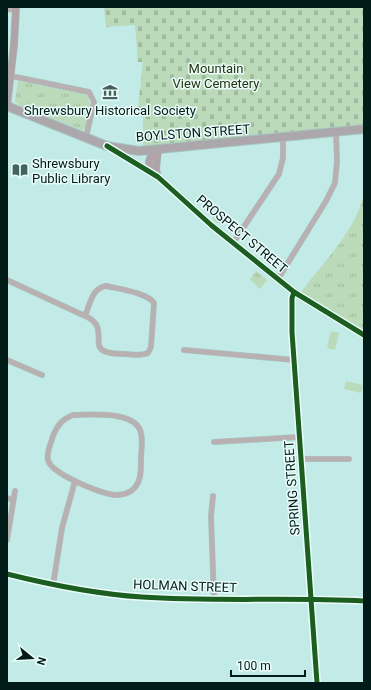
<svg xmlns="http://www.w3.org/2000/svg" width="371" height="690" font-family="Roboto,sans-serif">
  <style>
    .grass { fill: url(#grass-dots) }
    .cemetery { fill: url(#cemetery-stones) }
    .park { fill: url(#park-tufts) }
    .garden { fill: #bbdab9 }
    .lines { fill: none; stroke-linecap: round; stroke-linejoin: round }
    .street-casing { stroke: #a6c6c3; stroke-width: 6 }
    .secondary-casing { stroke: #a6c6c3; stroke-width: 8 }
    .primary-casing { stroke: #a6c6c3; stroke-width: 10 }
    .street { stroke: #b9b0b2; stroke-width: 5 }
    .secondary { stroke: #afa5a8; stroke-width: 7 }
    .primary { stroke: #aca7aa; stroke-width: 8 }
    .cycleway-casing { stroke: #ebfdfa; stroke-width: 8 }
    .cycleway { stroke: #1b5e20; stroke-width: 5 }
    .labels { text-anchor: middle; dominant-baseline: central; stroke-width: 3; stroke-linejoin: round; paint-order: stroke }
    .park-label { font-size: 13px; fill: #26340d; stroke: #ebfdfa }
    .poi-label { font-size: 13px; fill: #001b18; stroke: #ebfdfa }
    .street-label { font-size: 13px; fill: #001b18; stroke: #ebfdfa }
  </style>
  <defs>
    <pattern id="grass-dots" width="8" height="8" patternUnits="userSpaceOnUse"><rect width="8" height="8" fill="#bbdab9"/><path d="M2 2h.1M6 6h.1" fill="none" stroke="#9fba9e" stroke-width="1.8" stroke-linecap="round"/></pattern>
    <pattern id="cemetery-stones" width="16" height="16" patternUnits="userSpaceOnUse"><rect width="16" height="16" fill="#bbdab9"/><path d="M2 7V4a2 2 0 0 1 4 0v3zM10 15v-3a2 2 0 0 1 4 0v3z" fill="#9fba9e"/></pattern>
    <pattern id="park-tufts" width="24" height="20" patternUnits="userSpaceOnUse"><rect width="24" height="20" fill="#bbdab9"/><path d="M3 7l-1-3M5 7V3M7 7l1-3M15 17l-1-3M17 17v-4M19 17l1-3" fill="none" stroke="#9fba9e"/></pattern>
  </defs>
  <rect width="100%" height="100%" fill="#c2eae6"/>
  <!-- grass -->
  <path class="grass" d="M213 217a6 6 0 1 1 12 0a6 6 0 1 1-12 0Z"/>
  <!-- cemetery -->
  <path class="cemetery" d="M104 7H364V129L143 151V117L138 108 143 62H138L135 25 106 27Z"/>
  <!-- park -->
  <path class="park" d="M18 81 85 94C94 103 89 119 85 129L82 130 19 105 15 101Z
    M364 193V335L299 295C321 264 356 232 364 193Z
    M256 271 267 280 260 289 250 279Z"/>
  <!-- garden -->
  <path class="garden" d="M331 331 339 333 335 350 327 348Z
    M346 381 363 385 361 393 344 389Z"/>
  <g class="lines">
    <defs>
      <path id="street" d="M7 9 16 10
        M11 76 89 92 94 102 86 137
        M233 243 279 174 283 158V137
        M278 279 326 201 335 183 337 161 336 132
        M7 280 85 316
        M106 286C119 289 148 293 154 303L151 347 148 353C141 356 133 355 126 354 119 354 110 354 104 351 91 345 109 326 85 316 90 304 92 288 106 286Z
        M294 292 292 298V332L317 683
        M184 350 294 360
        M7 360 42 375
        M73 415C91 415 136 410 141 433 143 441 141 452 141 460 141 472 141 484 131 491 126 494 122 495 116 495 102 494 51 474 48 460 46 452 51 444 53 436 57 426 62 419 73 415Z
        M214 442 299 437
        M301 459H349
        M213 496 211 516 214 599
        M7 498 13 500
        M7 540 15 491
        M7 574C51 585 96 594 142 597 216 602 290 597 364 601
        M53 585 62 528 75 481"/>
      <path id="secondary" d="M7 106 14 45 16 7
        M109 147 158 177 211 225 294 292 364 335
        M150 172 149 162 152 151
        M158 177 156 169 158 150"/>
      <path id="primary" d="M7 106 107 146 139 151 364 129"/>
    </defs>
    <!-- street casing -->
    <use href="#street" class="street-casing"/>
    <!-- secondary casing -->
    <use href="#secondary" class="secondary-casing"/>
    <!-- primary casing -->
    <use href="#primary" class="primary-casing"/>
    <!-- street -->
    <use href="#street" class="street"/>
    <!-- secondary -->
    <use href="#secondary" class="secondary"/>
    <!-- primary -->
    <use href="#primary" class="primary"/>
    <defs>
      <path id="cycleway" d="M107 146 158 177 211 225 294 292 364 335
        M294 292 292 298V332L317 683
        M7 574C51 585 96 594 142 597 216 602 290 597 364 601"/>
    </defs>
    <!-- cycleway casing -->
    <use href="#cycleway" class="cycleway-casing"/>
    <!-- cycleway -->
    <use href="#cycleway" class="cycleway"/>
  </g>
  <!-- icons -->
  <defs>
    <symbol id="museum-bare" viewBox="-9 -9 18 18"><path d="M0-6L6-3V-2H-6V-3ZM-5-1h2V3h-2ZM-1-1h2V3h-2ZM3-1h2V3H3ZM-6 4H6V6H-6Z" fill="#446360" stroke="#ebfdfa" stroke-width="2.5" paint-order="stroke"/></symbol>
    <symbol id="library-bare" viewBox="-9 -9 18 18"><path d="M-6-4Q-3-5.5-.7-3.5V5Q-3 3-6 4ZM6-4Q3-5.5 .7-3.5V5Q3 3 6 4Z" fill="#446360" stroke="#ebfdfa" stroke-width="2.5" paint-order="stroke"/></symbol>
  </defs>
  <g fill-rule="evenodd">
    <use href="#museum-bare" x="99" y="81" width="22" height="22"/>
    <use href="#library-bare" x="9" y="159" width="22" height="22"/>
  </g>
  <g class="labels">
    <!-- park labels -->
    <g class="park-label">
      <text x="216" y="68">Mountain<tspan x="216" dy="15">View Cemetery</tspan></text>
    </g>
    <!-- poi labels -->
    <g class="poi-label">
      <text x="110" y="110">Shrewsbury Historical Society</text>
      <text x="32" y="163" text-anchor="start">Shrewsbury<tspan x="32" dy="15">Public Library</tspan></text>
    </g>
    <!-- street labels -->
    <g class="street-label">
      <text transform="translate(193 133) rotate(-4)">BOYLSTON STREET</text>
      <text transform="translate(242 234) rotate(40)">PROSPECT STREET</text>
      <text transform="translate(292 488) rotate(-94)">SPRING STREET</text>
      <text transform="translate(185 586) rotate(2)">HOLMAN STREET</text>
    </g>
  </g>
  <!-- border -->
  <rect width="371" height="690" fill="none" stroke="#001b18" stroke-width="16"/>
  <!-- north arrow -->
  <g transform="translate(32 658) rotate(108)" stroke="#ebfdfa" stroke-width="3" paint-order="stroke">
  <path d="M0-3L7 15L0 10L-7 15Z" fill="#001b18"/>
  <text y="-6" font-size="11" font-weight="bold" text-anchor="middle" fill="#001b18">N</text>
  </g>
  <!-- scale -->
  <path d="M231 670v6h74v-6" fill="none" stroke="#001b18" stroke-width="2"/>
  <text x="237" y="670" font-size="12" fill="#001b18" stroke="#ebfdfa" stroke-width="3" paint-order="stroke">100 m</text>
</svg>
